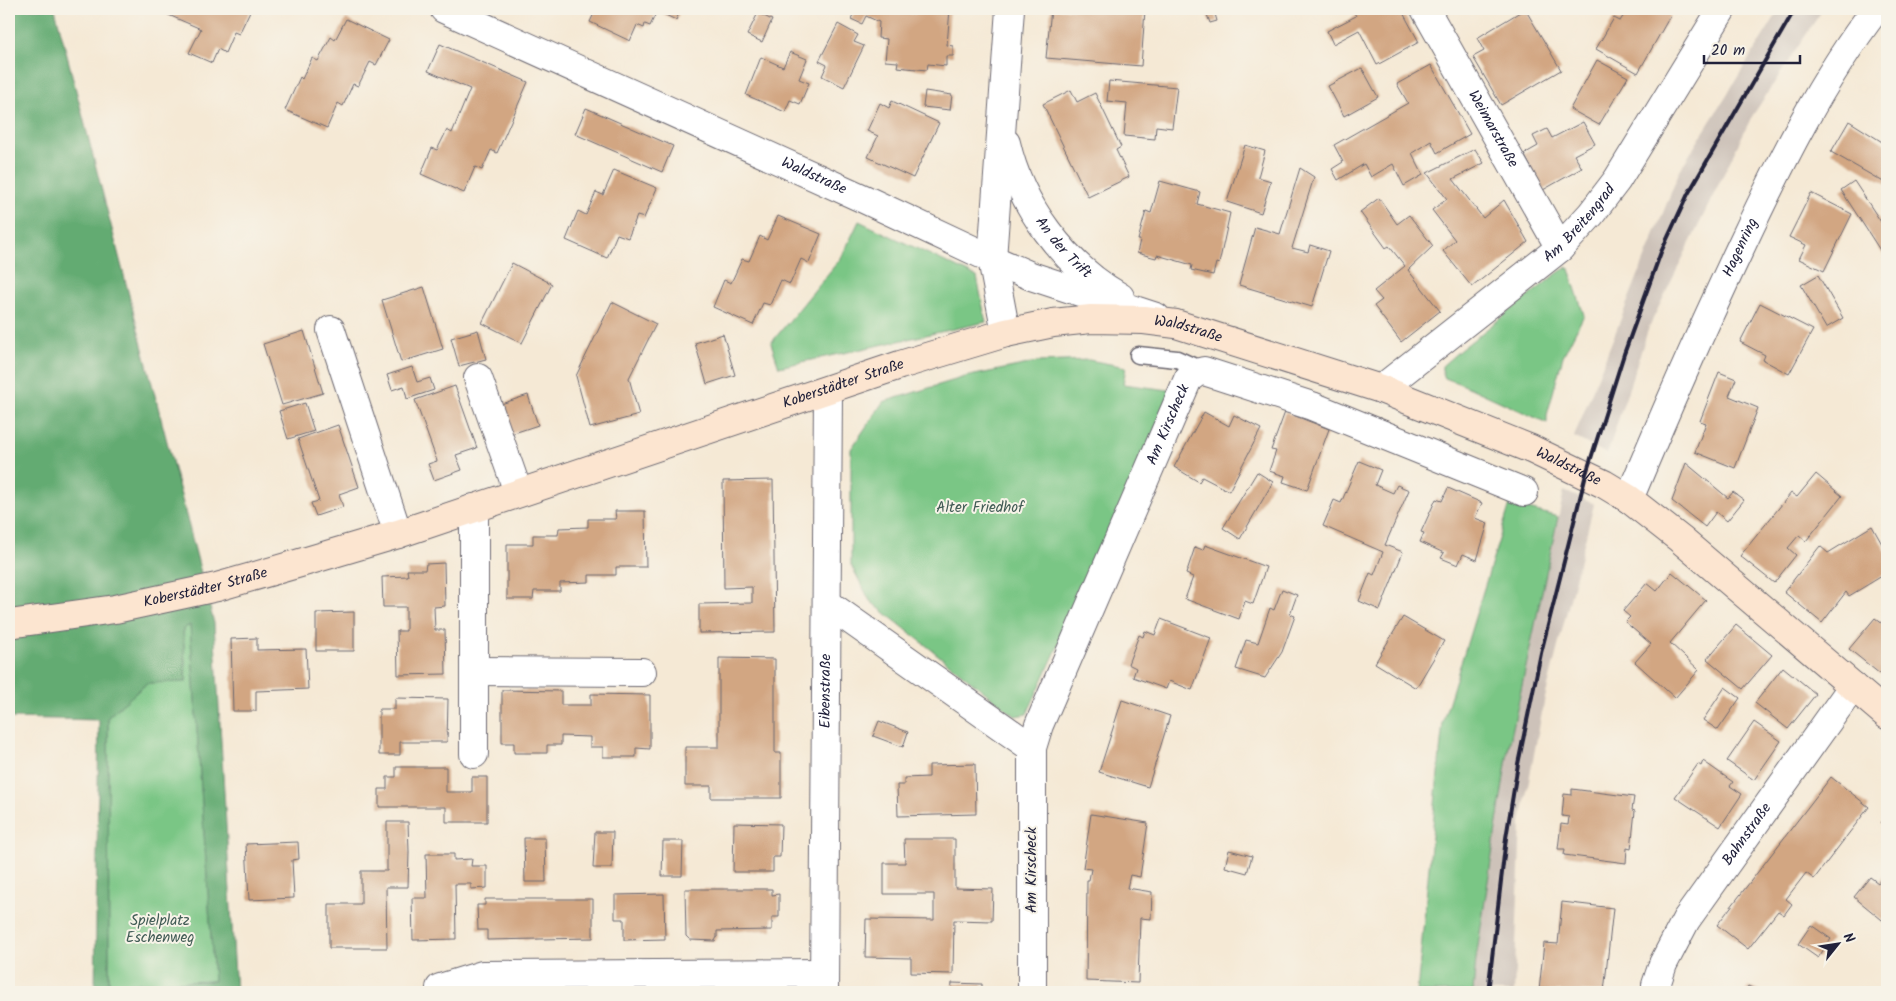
<svg xmlns="http://www.w3.org/2000/svg" width="1896" height="1001" font-family="Kalam,sans-serif">
  <style>
    .industrial { fill: #cdc2b9 }
    .green { fill: #7ac685; stroke: #4e7460 }
    .forest { fill: #63ab72; stroke: #426656; fill-rule: evenodd }
    .building { fill: #d2a682 }
    .lines { fill: none; stroke-linecap: round; stroke-linejoin: round }
    .lane-casing { stroke: #6c6871; stroke-width: 19 }
    .street-casing { stroke: #6c6871; stroke-width: 30 }
    .secondary-casing { stroke: #6c6871; stroke-width: 30 }
    .lane { stroke: #fff; stroke-width: 16 }
    .street { stroke: #fff; stroke-width: 28 }
    .secondary { stroke: #fce5d0; stroke-width: 28 }
    .rail { stroke: #22223b; stroke-width: 4 }
    .labels { text-anchor: middle; dominant-baseline: central; stroke-width: 4; stroke-linejoin: round; paint-order: stroke }
    .street-label { font-size: 15px; fill: #22223b; stroke: #f7f3e8 }
    .park-label { font-size: 15px; fill: #415b55; stroke: #f7f3e8 }
  </style>
  <rect width="100%" height="100%" fill="#f7f3e8"/>
  <filter id="ink" filterUnits="userSpaceOnUse"><feTurbulence type="fractalNoise" baseFrequency=".02" numOctaves="2"/><feDisplacementMap in="SourceGraphic" scale="10" xChannelSelector="R" yChannelSelector="G"/><feConvolveMatrix kernelMatrix="1 2 1 2 8 2 1 2 1" color-interpolation-filters="sRGB"/></filter>
  <filter id="wash" filterUnits="userSpaceOnUse"><feTurbulence type="fractalNoise" baseFrequency=".0096" numOctaves="4" result="noise"/><feDisplacementMap in="SourceGraphic" scale="20" xChannelSelector="R" yChannelSelector="G"/><feGaussianBlur stdDeviation="1.12" result="paint"/><feColorMatrix in="noise" values="0 0 0 0 0 0 0 0 0 0 0 0 0 0 0 0 0 1.4 0 .05"/><feComposite in="paint" operator="in"/></filter>
  <g filter="url(#wash)">
    <rect width="100%" height="100%" fill="#f5e9d5"/>
    <!-- industrial -->
    <path class="industrial" d="M1780 9H1823L1751 118 1649 327 1607 454 1574 437 1680 170Z
      M1564 491 1594 504 1544 702 1521 822 1514 992H1473L1476 959 1508 751Z"/>
    <!-- green -->
    <path class="green" d="M859 221 977 277 986 322 779 367 771 343 841 258Z
      M1568 266 1584 315 1563 356 1547 415V423L1466 386 1445 378 1442 371V366L1459 351 1555 275Z
      M1089 360 1126 367 1123 384 1169 390 1166 410 1027 714 1015 716 870 601 851 565V449L883 402 965 377 1038 362Z
      M1510 504 1558 517 1508 751 1476 959 1473 992H1417L1443 721Z
      M190 625 214 981 109 984 108 717 147 683 186 681 183 629Z"/>
    <!-- forest -->
    <path class="forest" d="M9 9H55L214 623 236 992H95L99 720 9 718ZM190 625 214 981 109 984 108 717 147 683 186 682 183 629Z"/>
    <g id="blocks">
      <!-- building -->
      <path class="building" d="M166 9H251L239 34 234 32 225 53 218 49 212 63 189 53 201 29 164 13Z
        M596 9H681L676 20 657 11 650 26 645 24 644 28 637 25 630 41 590 22Z
        M853 9H881L880 12 915 14V9H950L947 45 953 46V56H946V66L928 64 927 70 897 67 898 62 885 61 887 39 878 38 879 22 866 16 862 24 851 19 855 10Z
        M1051 9 1145 10 1141 66 1046 58Z
        M1205 9H1221L1222 11 1215 14 1217 21 1210 23Z
        M1352 9H1401L1419 42 1377 65 1359 30 1333 44 1327 31 1356 16Z
        M1525 9 1561 70 1501 105 1473 57 1484 51 1477 38Z
        M1628 9H1674L1638 73 1596 49 1614 18 1620 21Z
        M758 13 772 20 762 42 747 35Z
        M346 19 389 40 376 65 370 62 358 86 353 84 343 106 338 103 327 128 285 110 300 77 302 79 312 58 318 61 331 37 335 40Z
        M838 24 858 35 854 42 864 46 844 87 822 76 827 65 819 61Z
        M440 44 528 82 497 153 491 150 482 170 475 167 464 193 421 174 432 148 437 150 447 130 452 133 470 89 428 71Z
        M790 52 807 59 799 79 809 83 800 104 790 100 785 112 746 95 761 57 783 67Z
        M1597 60 1628 77 1599 125 1570 109Z
        M1431 65 1470 134 1437 153 1431 141 1412 153 1423 175 1404 186 1393 164 1371 177 1364 164 1338 180 1332 169 1343 162 1334 145 1408 103 1397 84Z
        M1362 68 1378 97 1344 116 1328 86Z
        M1109 81 1177 87 1172 128 1156 126 1155 139 1124 136 1127 103 1107 101Z
        M1071 90 1077 102 1095 93 1121 147 1116 150 1129 177 1088 197 1043 104Z
        M925 91 952 95 950 110 923 107Z
        M892 101 939 123 913 178 868 157 878 136 867 131 880 103 889 108Z
        M586 108 673 146 662 172 575 134Z
        M1849 121 1887 145V184L1831 152Z
        M1583 122 1595 144 1574 155 1582 168 1543 190 1524 154 1538 146 1533 136 1547 129 1552 138Z
        M1245 145 1265 151 1258 177 1271 181 1261 213 1227 202Z
        M1475 149 1484 163 1453 179 1483 218 1504 200 1528 242 1472 287 1443 251 1455 240 1432 210 1447 199 1427 173Z
        M1300 168 1314 177 1292 248 1308 252 1310 245 1329 251 1312 307 1239 285 1255 227 1280 234Z
        M614 170 657 188 644 218 637 216 628 238 617 234 607 258 566 240 578 211 586 215 596 192 603 195Z
        M1160 181 1200 192 1197 204 1230 213 1219 264 1216 263 1213 275 1191 270 1192 265 1157 255 1156 258 1137 253 1140 240H1138L1146 211 1151 213Z
        M1854 181 1881 222 1887 218V261L1841 190Z
        M1811 193 1852 214 1824 271 1799 259 1806 245 1789 237Z
        M1379 198 1397 224 1409 215 1433 246 1408 270 1440 311 1401 342 1374 306 1382 300 1374 291 1405 266 1389 246 1386 248 1360 212Z
        M778 216 821 234 809 263 801 259 790 284 781 280 770 305 763 303 753 325 713 307 724 280 731 283 742 259 749 261 760 236 767 240Z
        M512 263 552 284 522 343 482 323Z
        M1818 275 1843 318 1826 328 1801 285Z
        M424 287 443 349 401 362 382 300Z
        M612 302 656 324 629 378 639 415 590 428 576 376Z
        M1760 303 1813 330 1789 374 1763 360 1765 355 1740 342Z
        M478 330 486 359 459 366 451 338Z
        M304 331 323 393 282 405 263 344Z
        M723 334 735 375 707 384 695 343Z
        M412 367 417 382 430 378 434 390 407 399 404 386 392 390 387 375Z
        M1719 372 1736 379 1729 396 1758 408 1735 468 1695 452 1706 423 1700 421Z
        M455 386 477 448 456 455 462 470 434 480 428 464 437 461 415 400Z
        M528 395 538 425 511 434 501 404Z
        M305 403 314 431 288 439 279 411Z
        M1204 412 1229 426 1234 415 1261 429 1229 491 1202 477 1199 482 1174 467Z
        M1285 412 1329 429 1307 490 1283 482 1285 476 1269 471 1276 451 1271 450Z
        M338 425 359 487 339 494 343 507 316 516 311 503 319 501 298 439Z
        M1359 461 1381 470 1375 485 1393 493 1397 485 1409 490 1385 545 1403 552 1380 610 1359 601 1370 573 1374 575 1383 552 1323 526 1334 500 1341 503Z
        M1686 463 1728 498 1733 492 1744 500 1727 521 1716 512 1705 527 1672 501Z
        M1257 472 1273 482 1240 539 1223 528Z
        M1816 474 1842 496 1806 541 1799 535 1788 548 1796 555 1774 583 1740 556 1791 493 1797 497Z
        M773 480 775 632 699 633V604L752 603V587L724 588 723 481Z
        M1448 488 1482 503 1475 518 1488 523 1477 560 1463 554 1458 565 1441 558 1444 553 1420 542 1424 533 1421 532 1436 499 1442 501Z
        M615 511H645L646 567H616V575H589V582L560 583V591H534L533 599H507V544H533V535H558L559 528 588 527V519H616Z
        M1872 526 1887 553V573L1849 596 1846 592 1822 623 1784 592 1820 546 1828 553Z
        M1205 545 1266 567 1253 604 1245 601 1239 619 1185 599 1193 577 1186 574 1195 547 1203 550Z
        M444 563 445 606 434 607 435 630H445L446 674 398 675 397 631H406V607H383L382 577 408 576 407 570H425L426 564Z
        M1672 572 1706 600 1670 643 1699 670 1675 698 1635 662 1651 644 1625 622 1630 617 1623 611 1647 583 1657 591Z
        M1282 589 1297 595 1290 614 1295 616 1282 652 1265 678 1236 669 1246 640 1258 643 1270 608 1274 610Z
        M354 612V651H316V613Z
        M1403 617 1444 641 1416 688 1375 663Z
        M1875 618 1884 625 1887 620V670L1880 674 1849 649Z
        M1161 619 1211 638 1192 690 1169 681 1166 689 1133 677 1136 668 1128 664 1139 635 1143 637 1145 631 1155 635Z
        M1736 625 1772 655 1743 689 1707 659Z
        M257 638V650L306 649 308 689 256 691V711H233L231 639Z
        M719 658 775 659V753H781V798H711V786H685V747H719Z
        M1783 667 1816 694 1788 729 1755 703Z
        M1725 687 1740 698 1718 730 1703 720Z
        M502 690 561 691V705H591V694L650 695V749L636 748V757H603V747H590V737L561 736V745H547V753H514V743H502Z
        M395 698 448 699 447 742H400V755H379V709H395Z
        M1122 700 1170 716 1148 787 1099 772Z
        M879 721 908 732 903 747 873 736Z
        M1754 722 1781 741 1754 780 1727 761Z
        M1703 761 1733 782 1730 786 1742 794 1720 827 1675 797 1698 764 1701 766Z
        M975 764 976 814 898 816 897 785H904V778L929 777V765Z
        M396 767H446V792H472V777H487V822H446V807H379V789H387V777H396Z
        M1831 777 1869 807 1814 879 1806 873 1786 899 1792 904 1784 915 1778 911 1748 949 1717 925Z
        M1572 789 1634 797 1632 810 1635 811 1631 849 1627 848 1626 863 1564 855 1565 849H1558L1561 824 1568 825 1569 817 1562 816 1564 794 1572 795Z
        M1091 814 1148 823 1140 877 1130 875 1127 888 1152 892 1151 919 1140 918 1138 983 1086 981 1087 880H1089L1091 869 1083 868Z
        M1887 815V828L1881 823Z
        M387 822H408L409 852 408 887H386L387 948H329V904H361V871H387Z
        M734 823 781 824 780 857H773V872H733Z
        M595 832H613L612 868H593Z
        M524 838H545L546 882H525Z
        M904 839H955V888L993 889 992 921 954 920 953 974 911 973V958L865 957 866 919 934 920V894H884V863H905Z
        M663 841H683L682 876H662Z
        M298 842 299 859 292 860 294 898 249 900 246 844Z
        M1229 850 1252 856 1247 873 1225 867Z
        M426 854H454V860L472 859 471 866H487V888L471 889V884H455L456 939 413 940 412 898H427Z
        M1887 871V924L1854 897 1870 877 1878 883Z
        M685 889H772V895L779 894V917H772V930L717 931V937L715 941 690 940 686 936Z
        M664 894 665 939 624 940V919H615V895Z
        M485 899H593V938L487 940V930H478L477 905H485Z
        M1562 902 1613 908 1604 992 1539 991 1544 943 1558 944Z
        M1811 925 1831 939 1818 958 1798 944Z
        M952 983 982 984V992H951Z
        M1748 986 1760 992H1745Z"/>
    </g>
  </g>
  <g filter="url(#ink)">
    <use href="#blocks" fill-opacity="0" stroke="#6c6871" stroke-width="1"/>
    <g class="lines">
      <defs>
        <path id="lane" d="M1138 355 1177 359 1204 371"/>
        <g id="street">
          <path id="s1" d="M444 9 864 199 992 259 1031 276 1156 317"/>
          <path id="s2" d="M1425 9 1560 248"/>
          <path id="s3" d="M1006 143C1020 205 1064 265 1120 297"/>
          <path d="M331 330 398 534"/>
          <path d="M1006 333 992 259 1010 9"/>
          <path d="M478 378 518 492"/>
          <path id="s4" d="M1381 389 1560 248 1591 214 1617 180 1722 9"/>
          <path id="s5" d="M1629 499C1665 412 1703 327 1743 242 1782 160 1821 81 1876 9"/>
          <path d="M474 508V754"/>
          <path d="M828 604 1032 748V992"/>
          <path d="M475 671 642 672"/>
          <path id="s6" d="M1032 748 1039 725 1188 379 1196 373 1204 371 1312 406 1524 492"/>
          <path d="M440 988 482 975 824 973"/>
          <path id="s7" d="M824 992 828 390"/>
          <path id="s8" d="M1657 992 1656 985 1663 964 1686 920 1853 686"/>
        </g>
        <g id="secondary">
          <path id="s9" d="M9 624 115 609 217 587 307 561 398 534 900 365 1006 333 1053 323 1091 319 1144 320 1176 324 1381 389 1531 449 1604 484 1629 499 1680 539 1887 715"/>
        </g>
      </defs>
      <!-- lane casing -->
      <use href="#lane" class="lane-casing"/>
      <!-- street casing -->
      <use href="#street" class="street-casing"/>
      <!-- secondary casing -->
      <use href="#secondary" class="secondary-casing"/>
      <!-- lane -->
      <use href="#lane" class="lane"/>
      <!-- street -->
      <use href="#street" class="street"/>
      <!-- secondary -->
      <use href="#secondary" class="secondary"/>
      <!-- rail -->
      <path class="rail" d="M1488 992 1506 838 1518 764 1541 653 1586 474 1624 354 1661 252 1688 194 1795 9"/>
    </g>
  </g>
  <g class="labels">
    <!-- street labels -->
    <g class="street-label">
      <text stroke="none"><textPath href="#s2" startOffset="138">Weimarstraße</textPath></text>
      <text stroke="none"><textPath href="#s1" startOffset="406">Waldstraße</textPath></text>
      <text stroke="none"><textPath href="#s4" startOffset="259">Am Breitengrad</textPath></text>
      <text stroke="none"><textPath href="#s3" startOffset="121">An der Trift</textPath></text>
      <text stroke="none"><textPath href="#s5" startOffset="275">Hagenring</textPath></text>
      <text stroke="none"><textPath href="#s9" startOffset="1225">Waldstraße</textPath></text>
      <text stroke="none"><textPath href="#s9" startOffset="870">Koberstädter Straße</textPath></text>
      <text stroke="none"><textPath href="#s6" startOffset="351">Am Kirscheck</textPath></text>
      <text stroke="none"><textPath href="#s9" startOffset="1630">Waldstraße</textPath></text>
      <text stroke="none"><textPath href="#s9" startOffset="200">Koberstädter Straße</textPath></text>
      <text stroke="none"><textPath href="#s7" startOffset="301">Eibenstraße</textPath></text>
      <text stroke="none"><textPath href="#s8" startOffset="184">Bahnstraße</textPath></text>
      <text transform="translate(1032 870) rotate(-90)">Am Kirscheck</text>
    </g>
    <!-- park labels -->
    <g class="park-label">
      <text x="980" y="508">Alter Friedhof</text>
      <text x="160" y="921">Spielplatz<tspan x="160" dy="17">Eschenweg</tspan></text>
    </g>
  </g>
  <!-- margin -->
  <rect width="1896" height="1001" fill="none" stroke="#f7f3e8" stroke-width="30"/>
  <!-- north arrow -->
  <g transform="translate(1838 944) rotate(60)" stroke="#f7f3e8" stroke-width="4" paint-order="stroke">
  <path d="M0-4L9 19L0 12L-9 19Z" fill="#22223b"/>
  <text y="-8" font-size="14" font-weight="bold" text-anchor="middle" fill="#22223b">N</text>
  </g>
  <!-- scale -->
  <path d="M1704 55v8h96v-8" fill="none" stroke="#22223b" stroke-width="2.5"/>
  <text x="1711" y="55" font-size="15" fill="#22223b" stroke="#f7f3e8" stroke-width="4" paint-order="stroke">20 m</text>
</svg>
